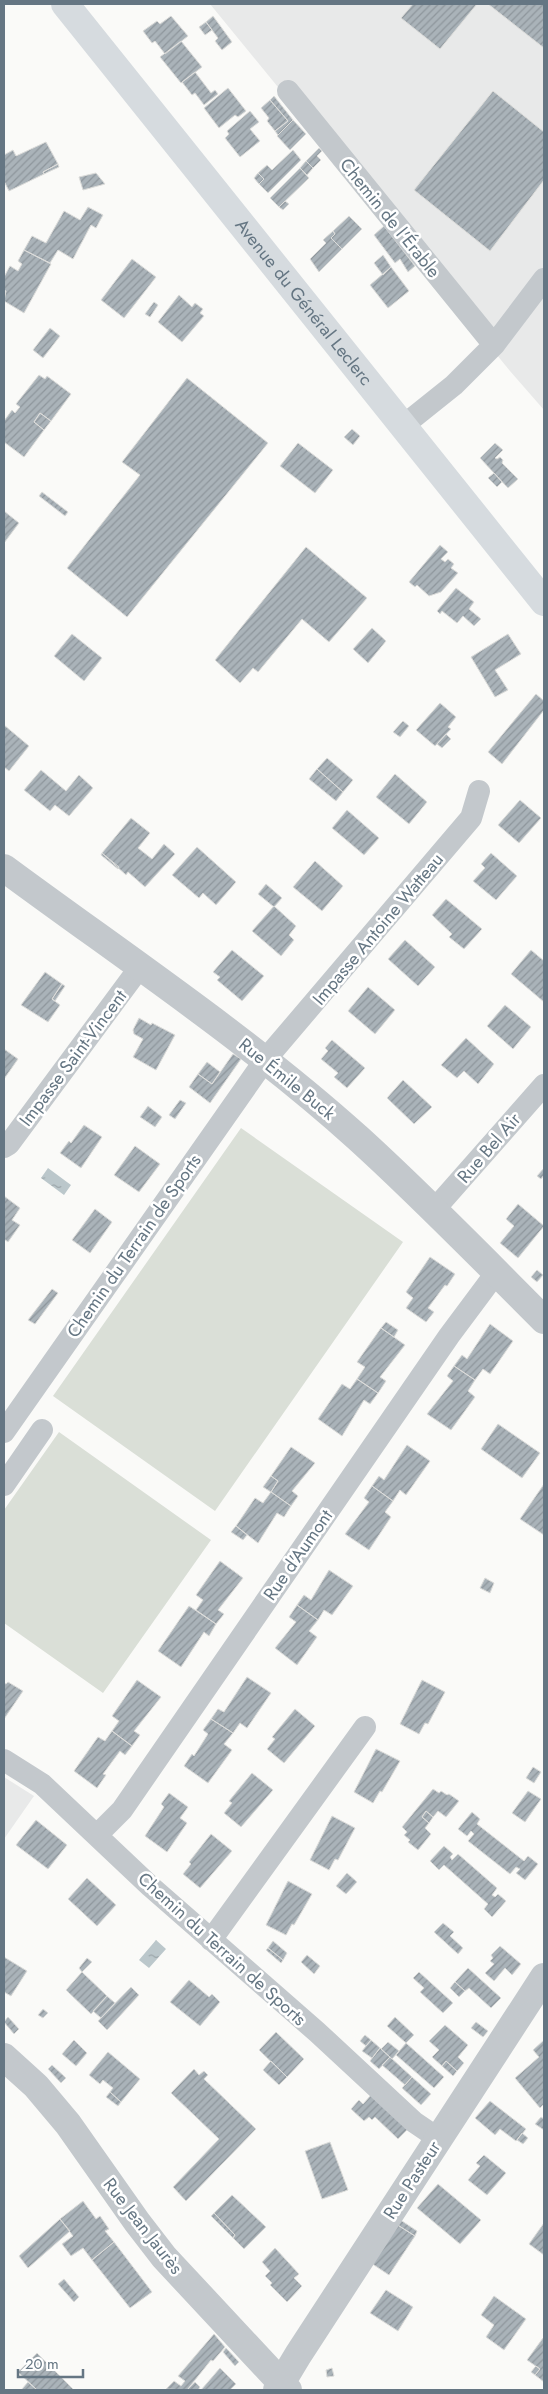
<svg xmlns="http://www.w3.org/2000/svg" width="548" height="2394" font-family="Jost,sans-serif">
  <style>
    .built { fill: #e8e9e9 }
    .pitch { fill: #dadfd7 }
    .water { fill: url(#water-ripples) }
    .building { fill: url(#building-hatch); stroke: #dcdcda }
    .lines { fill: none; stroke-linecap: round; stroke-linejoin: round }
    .minor { stroke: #c3c8cc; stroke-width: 22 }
    .tertiary { stroke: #c3c8cc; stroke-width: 28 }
    .secondary { stroke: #d6dbdf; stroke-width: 28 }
    .labels { text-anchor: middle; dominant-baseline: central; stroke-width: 5; stroke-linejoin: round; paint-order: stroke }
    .street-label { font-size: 18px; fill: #657683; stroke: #fff }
  </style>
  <defs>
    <pattern id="water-ripples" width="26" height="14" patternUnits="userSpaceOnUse" patternTransform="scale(1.25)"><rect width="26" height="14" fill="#bbc7cb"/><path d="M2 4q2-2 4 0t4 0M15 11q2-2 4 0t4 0" fill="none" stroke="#9ca6aa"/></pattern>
    <pattern id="building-hatch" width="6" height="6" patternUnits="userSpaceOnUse" patternTransform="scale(1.25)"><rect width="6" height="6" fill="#aab3b9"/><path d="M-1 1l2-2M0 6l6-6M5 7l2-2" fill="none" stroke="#8e969c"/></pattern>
  </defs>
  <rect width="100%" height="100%" fill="#fafaf8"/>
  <!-- built -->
  <path class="built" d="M210 4H544V410L510 371Z
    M4 1777 34 1796 4 1839Z"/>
  <!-- pitch -->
  <path class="pitch" d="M241 1128 403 1242 215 1511 53 1396Z
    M59 1432 211 1540 103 1693 4 1623V1510Z"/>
  <!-- water -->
  <path class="water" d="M48 1168 71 1185 64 1195 41 1178Z
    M156 1940 166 1949 149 1968 139 1960Z"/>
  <!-- building -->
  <path class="building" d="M413 4H477L440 49 401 18Z
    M488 4H544V48Z
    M171 16 188 36 165 54 155 41 152 43 143 31 157 21 160 24Z
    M213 16 232 42 222 50 215 41 218 38 206 22Z
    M206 22 212 30 205 35 199 27Z
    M181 41 202 67 181 83 160 57Z
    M195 72 211 93 215 90 218 94 204 105 195 93 192 95 182 82Z
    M228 88 246 111 238 117 235 115 219 128 204 108Z
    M493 91 544 132V180L490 251 414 190Z
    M274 96 293 120 278 135 275 131 288 121 270 100Z
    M270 100 288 121 275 131 267 121 269 118 261 108Z
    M250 111 259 122 250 129 260 141 240 157 225 138 229 134 227 131Z
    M293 120 306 134 290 150 277 136Z
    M46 142 58 164 43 172 44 174 9 191 4 181V155L13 150 16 156Z
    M319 148 322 151 317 156 321 160 313 168 306 161Z
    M293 150 301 160 268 193 259 184 264 179 258 173 267 165 272 170Z
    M306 161 313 168 307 175 300 168Z
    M58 164 59 167 44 174 43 172Z
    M300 168 309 178 279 207 270 198Z
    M96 173 105 184 83 190 79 177Z
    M258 173 264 179 259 184 254 178Z
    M285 201 289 204 283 210 279 207Z
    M88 207 103 215 96 228 91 225 73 259 58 250 50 263 24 250 32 236 46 243 64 211 80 220Z
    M349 216 362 229 342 249 331 238 335 234 333 231Z
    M384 226 415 266 408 272 400 259 395 263 374 235Z
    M333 231 335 234 331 238 342 249 319 272 310 259 326 243 323 240Z
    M24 250 51 264 24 313 4 301 6 291 4 290V277L10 266 18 271 22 264 18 261Z
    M383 255 391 267 383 275 374 263Z
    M132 259 156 277 124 318 101 300Z
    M391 267 409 291 388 308 370 285Z
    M179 295 192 307 195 303 203 309 200 313 204 316 182 342 158 322Z
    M154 302 158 305 150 317 145 314Z
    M50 328 60 336 43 358 33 350Z
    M39 375 45 379 47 376 71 394 51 421 40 413 34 422 44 430 24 457 4 442V421L12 410 15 413 20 407 16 404Z
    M187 378 268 443 127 617 67 568 140 475 122 462Z
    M40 413 51 421 44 430 34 422Z
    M352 429 360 436 353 445 344 437Z
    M298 443 333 470 315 493 280 466Z
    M495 443 503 450 495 458 497 459 500 457 503 460 502 463 518 479 508 488 480 458Z
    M494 473 502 482 497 487 488 478Z
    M42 492 68 512 65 516 39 496Z
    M4 511 19 523 4 543Z
    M440 545 448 552 441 559 445 562 448 559 454 564 451 568 458 573 441 592 429 596 417 585 415 587 409 582Z
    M306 547 367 598 329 642 302 619 258 672 253 668 240 683 215 660Z
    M456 588 474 602 469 609 481 619 474 626 463 616 457 623 442 611 440 614 437 611Z
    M372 628 386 641 368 663 353 649Z
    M72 634 102 658 84 681 54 656Z
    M508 634 521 654 495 670 508 690 495 697 471 657Z
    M536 694 544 701V710L502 764 488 752Z
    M440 703 456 717 448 727 451 729 435 746 416 730Z
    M403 721 409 726 400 737 393 732Z
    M4 725 29 746 9 771 4 767Z
    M446 734 451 739 442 748 437 744Z
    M327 758 353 780 343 792 317 769Z
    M317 769 343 792 336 801 309 779Z
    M41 770 66 791 79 775 93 788 69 816 55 805 50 811 24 790Z
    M395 774 427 802 409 824 376 797Z
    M520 800 541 818 519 843 498 825Z
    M347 810 379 838 364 855 332 828Z
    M131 818 150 833 138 848 152 859 164 844 175 854 145 887 128 872 126 875 102 853Z
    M197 847 236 882 216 905 203 893 199 898 172 875Z
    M102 853 119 867 118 869 101 855Z
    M491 853 517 876 496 900 473 881 485 868 481 864Z
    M315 861 343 886 322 911 293 887Z
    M266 884 282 898 274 907 258 894Z
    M446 899 482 929 464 949 449 937 452 934 432 915Z
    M274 906 296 926 289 935 294 940 281 956 252 931Z
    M405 940 435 967 418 986 388 959Z
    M232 950 264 976 242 1001 217 980 220 977 213 972Z
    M531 950 544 961V1002L511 974Z
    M45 972 62 984 52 999 60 1005 48 1022 21 1005Z
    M62 984 65 986 55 1001 52 999Z
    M368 987 395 1010 375 1034 348 1011Z
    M505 1005 531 1027 513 1049 487 1026Z
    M139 1018 151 1025 152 1023 175 1035 156 1070 133 1057 143 1039 134 1034 133 1030Z
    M466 1038 494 1064 478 1084 464 1071 457 1078 441 1065Z
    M332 1040 365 1068 347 1088 334 1077 338 1073 321 1059 328 1051 325 1048Z
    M4 1049 18 1059 4 1079Z
    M233 1054 241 1059 210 1103 189 1087 198 1074 212 1084Z
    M207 1062 220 1072 212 1084 198 1074Z
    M403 1080 432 1107 414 1124 387 1098Z
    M180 1100 186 1103 175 1119 169 1115Z
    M148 1106 162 1117 155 1127 140 1117Z
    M84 1125 102 1137 81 1168 60 1153 69 1141 71 1143Z
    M135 1146 160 1164 139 1192 114 1175Z
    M544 1168V1175L541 1179 537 1176Z
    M4 1196 20 1208 12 1220 20 1225 8 1242 4 1239Z
    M518 1204 544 1226 518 1258 500 1243 514 1226 506 1219Z
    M95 1209 112 1222 90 1253 72 1240Z
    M430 1257 455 1274 447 1286 445 1285 428 1308 434 1312 426 1322 406 1308 413 1298 406 1292Z
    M537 1270 543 1275 537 1282 531 1277Z
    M52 1289 58 1293 35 1324 28 1320Z
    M386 1322 398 1330 394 1337 381 1328Z
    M490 1324 513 1341 490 1374 483 1369 475 1380 454 1366 462 1355 467 1359Z
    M381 1328 405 1345 380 1377 386 1381 378 1393 357 1379 365 1367 357 1362Z
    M454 1366 475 1380 468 1391 475 1397 451 1430 427 1414 453 1381 447 1376Z
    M357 1379 378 1393 370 1404 364 1400 342 1436 318 1419 342 1384 350 1389Z
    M498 1424 540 1453 522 1478 481 1449Z
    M407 1445 430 1461 406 1495 400 1490 393 1501 372 1486 379 1476 384 1480Z
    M291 1447 315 1463 292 1491 298 1496 291 1506 271 1492 278 1481 271 1476Z
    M271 1476 278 1481 271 1492 263 1487Z
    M544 1484V1535L520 1519Z
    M372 1486 393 1501 385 1512 391 1517 369 1550 345 1534 369 1502 364 1498Z
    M271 1492 291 1506 284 1517 277 1513 258 1543 236 1526 255 1498 263 1503Z
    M236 1526 247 1535 243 1540 231 1532Z
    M220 1561 243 1578 218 1610 224 1614 216 1624 196 1610 203 1600 196 1595Z
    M329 1570 353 1586 332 1615 324 1610 318 1620 297 1605 304 1595 311 1600Z
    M485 1578 494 1583 490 1593 480 1588Z
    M297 1605 318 1620 309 1631 317 1637 297 1665 275 1648 296 1622 289 1617Z
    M189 1606 216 1624 209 1636 204 1632 181 1667 158 1651Z
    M247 1677 271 1693 247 1728 240 1723 233 1733 211 1719 218 1709 224 1712Z
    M137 1680 161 1697 134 1731 140 1735 132 1746 112 1731 119 1721 112 1716Z
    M422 1680 445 1692 428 1724 425 1723 419 1734 400 1724Z
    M8 1682 23 1691 4 1719V1683L6 1684Z
    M295 1709 315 1726 284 1763 267 1749 275 1739 272 1737Z
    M211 1719 233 1733 224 1744 232 1750 208 1783 184 1766 192 1754 194 1756 208 1734 203 1730Z
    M112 1731 132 1746 125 1755 120 1751 103 1774 106 1775 97 1788 74 1771 98 1737 105 1741Z
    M376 1749 400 1761 382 1792 380 1791 373 1803 354 1792Z
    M533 1767 541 1772 534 1783 526 1778Z
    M252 1773 273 1790 241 1827 224 1813 232 1803 229 1801Z
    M433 1789 439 1793 441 1791 447 1795 449 1794 459 1801 446 1817 438 1811 433 1817 426 1811 422 1817 429 1823 425 1828 431 1834 418 1850 408 1842 410 1840 404 1835 407 1832 402 1827Z
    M528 1791 541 1799 525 1822 512 1813Z
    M169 1793 188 1807 180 1818 187 1823 167 1852 145 1836 164 1807 161 1804Z
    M426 1811 433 1817 429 1823 422 1817Z
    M472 1812 480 1819 477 1824 524 1861 528 1856 538 1864 525 1880 516 1873 520 1869 516 1867 510 1874 468 1841 474 1834 471 1831 467 1836 458 1829Z
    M332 1816 355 1828 338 1860 335 1859 329 1870 310 1860Z
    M36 1820 67 1845 48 1869 16 1845Z
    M211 1834 232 1851 200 1888 183 1874 191 1864 189 1862Z
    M444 1846 453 1854 450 1857 452 1860 458 1854 497 1888 492 1895 495 1897 498 1894 506 1901 492 1917 484 1909 488 1904 444 1865 439 1870 430 1861Z
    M347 1873 357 1882 346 1894 336 1886Z
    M87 1878 116 1905 97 1926 68 1899Z
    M288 1881 312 1894 294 1925 292 1924 286 1935 266 1925Z
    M443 1923 454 1932 450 1936 463 1948 458 1954 434 1932Z
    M273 1941 287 1953 283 1960 268 1948Z
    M500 1946 521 1964 512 1975 505 1968 494 1981 485 1973 494 1964 490 1961 493 1958 491 1955Z
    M268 1948 283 1960 281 1963 266 1950Z
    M307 1955 320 1966 314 1974 301 1962Z
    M4 1957 27 1971 11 1996 4 1992Z
    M87 1958 92 1962 82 1972 79 1968Z
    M468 1968 501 1998 491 2008 469 1988 465 1991 455 1982Z
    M82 1972 107 1996 91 2014 66 1990Z
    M419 1972 453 2003 443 2013 420 1992 424 1988 413 1978Z
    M189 1980 209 1997 212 1994 220 2002 200 2026 170 2002Z
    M455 1982 465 1991 459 1997 450 1988Z
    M131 1987 139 1995 107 2030 98 2021Z
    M107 1996 115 2003 101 2018 93 2011Z
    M43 2009 48 2013 43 2018 38 2015Z
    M8 2017 19 2029 14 2034 4 2022Z
    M395 2017 414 2035 406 2043 387 2026Z
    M476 2022 488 2031 483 2037 471 2028Z
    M445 2025 468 2045 458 2057 464 2063 457 2071 446 2061 442 2066 432 2057 439 2050 429 2041Z
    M276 2032 304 2059 287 2077 259 2050Z
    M365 2035 371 2040 366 2046 360 2041Z
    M74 2040 87 2053 76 2066 62 2054Z
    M371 2040 380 2048 372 2058 362 2051Z
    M544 2040V2104L540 2108 515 2078 539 2057 533 2050Z
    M388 2042 399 2051 392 2059 381 2049Z
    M406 2043 444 2077 434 2088 396 2055Z
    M380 2048 390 2057 379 2069 370 2061Z
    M108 2052 140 2079 121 2102 110 2092 113 2088 103 2080 100 2084 89 2075Z
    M390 2057 412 2077 405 2085 382 2065Z
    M271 2061 287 2077 279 2085 263 2070Z
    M446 2061 457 2071 453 2076 442 2066Z
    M52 2065 66 2078 61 2083 48 2069Z
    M194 2069 199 2075 204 2071 208 2075 204 2079 256 2129 186 2201 173 2187 219 2139 171 2093Z
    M412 2077 431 2094 421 2105 402 2088Z
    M110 2092 121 2102 118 2106 106 2097Z
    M372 2094 409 2128 398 2139 375 2117 372 2120 369 2117 364 2121 351 2109 359 2100 363 2104Z
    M490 2101 526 2129 516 2141 500 2129 495 2135 475 2118Z
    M541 2117 544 2119V2130L535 2124Z
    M522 2133 528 2138 523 2144 517 2140Z
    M330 2142 348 2190 322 2199 305 2151Z
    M484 2155 506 2173 487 2195 468 2180 480 2166 476 2163Z
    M438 2184 481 2220 460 2244 417 2208Z
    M232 2195 266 2227 244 2249 233 2238 235 2235 214 2213Z
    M83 2201 96 2219 100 2216 109 2229 105 2231 114 2242 92 2260 83 2248 71 2256 62 2244 73 2236 60 2219Z
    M214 2213 235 2235 233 2238 211 2216Z
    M60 2219 70 2231 28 2268 19 2256Z
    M399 2219 417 2231 415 2236 396 2224Z
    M544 2223V2255L529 2244Z
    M396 2224 415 2236 389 2275 371 2263Z
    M114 2242 152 2292 130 2308 92 2260Z
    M275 2248 299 2274 294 2278 302 2286 287 2302 270 2285 272 2283 265 2276 270 2271 262 2262Z
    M64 2279 79 2297 74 2302 58 2284Z
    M386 2290 413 2307 398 2331 370 2313Z
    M494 2296 526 2319 504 2350 486 2337 494 2325 481 2315Z
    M214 2334 225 2347 213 2361 211 2360 187 2390 166 2389 174 2381 181 2386 185 2381 178 2376Z
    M543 2338 544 2339V2382L535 2375 540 2369 527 2360Z
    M226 2348 239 2362 235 2366 223 2352Z
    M37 2353 74 2390H37L18 2372Z
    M536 2366 540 2369 535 2375 531 2372Z
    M220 2368 236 2384 230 2390H201Z
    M332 2368 334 2376 327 2377 326 2370Z
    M28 2382 37 2390H24L22 2389Z
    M195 2382 200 2387 198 2390H187Z"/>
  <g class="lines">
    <!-- minor -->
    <path class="minor" d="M288 91 494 345
      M404 425 454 385 494 345 544 279
      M4 1147 9 1144 140 967
      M433 1211 544 1085
      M4 1432 265 1060 471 818 479 791
      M4 1485 42 1430
      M4 1760 42 1784 150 1886 317 2032 414 2122 439 2139
      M97 1835 122 1810 449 1336 496 1273
      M211 1940 365 1727"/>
    <!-- tertiary -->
    <path class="tertiary" d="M4 868C123 956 248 1039 358 1138 422 1196 483 1259 544 1320
      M4 2057 36 2086 68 2124 137 2222 164 2257 288 2390
      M277 2390 298 2355 544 1977"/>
    <!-- secondary -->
    <path class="secondary" id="s1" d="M65 4 544 602"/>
  </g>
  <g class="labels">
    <!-- street labels -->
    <g class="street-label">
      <text transform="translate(390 218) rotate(51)">Chemin de l'Érable</text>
      <text stroke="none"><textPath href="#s1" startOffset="382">Avenue du Général Leclerc</textPath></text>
      <text transform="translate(378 929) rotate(-50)">Impasse Antoine Watteau</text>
      <text transform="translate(73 1058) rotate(-53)">Impasse Saint-Vincent</text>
      <text transform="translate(287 1079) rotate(39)">Rue Émile Buck</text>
      <text transform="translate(489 1148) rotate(-49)">Rue Bel Air</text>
      <text transform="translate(134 1246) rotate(-55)">Chemin du Terrain de Sports</text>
      <text transform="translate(298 1555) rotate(-55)">Rue d'Aumont</text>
      <text transform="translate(222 1949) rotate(42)">Chemin du Terrain de Sports</text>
      <text transform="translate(412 2180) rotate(-57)">Rue Pasteur</text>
      <text transform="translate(143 2226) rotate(52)">Rue Jean Jaurès</text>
    </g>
  </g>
  <!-- border -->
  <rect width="548" height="2394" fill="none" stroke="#657683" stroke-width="10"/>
  <!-- scale -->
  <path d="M18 2369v8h65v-8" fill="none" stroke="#657683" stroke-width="2.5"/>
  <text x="25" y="2369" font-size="15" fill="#657683" stroke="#ffffff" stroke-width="4" paint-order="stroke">20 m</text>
</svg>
